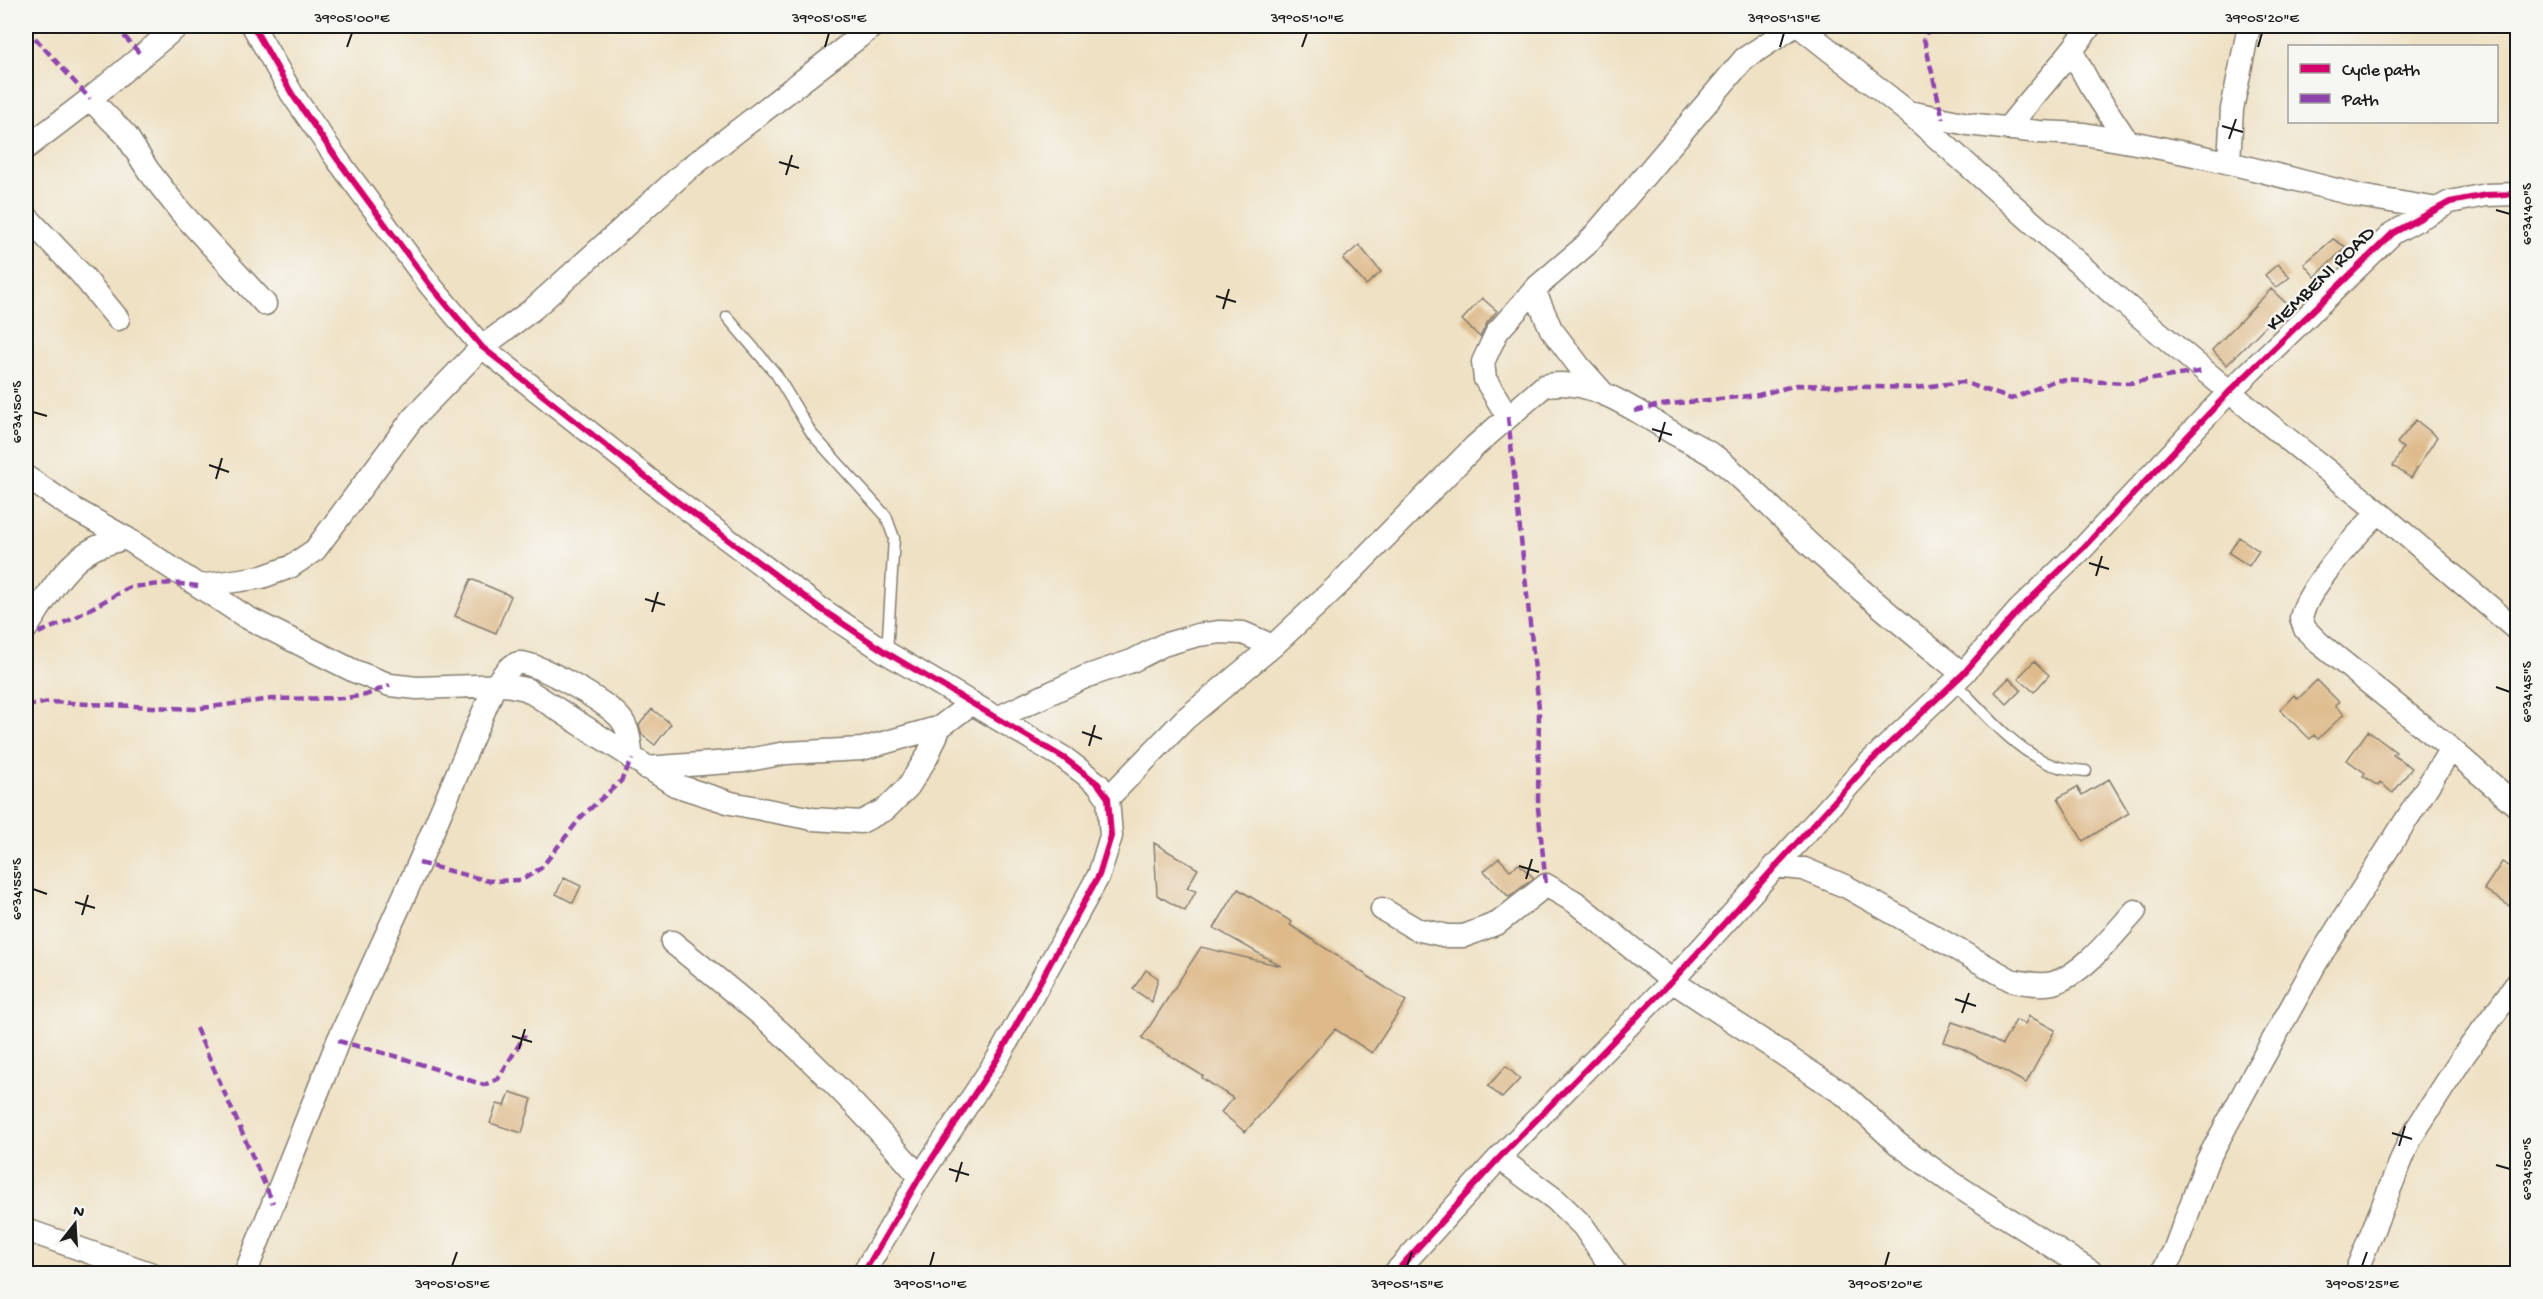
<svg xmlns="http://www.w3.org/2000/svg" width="2543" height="1299" font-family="'Gochi Hand',sans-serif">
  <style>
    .building { fill: #deba8a }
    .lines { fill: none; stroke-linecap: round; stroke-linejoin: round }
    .service-casing { stroke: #867e70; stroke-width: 13 }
    .minor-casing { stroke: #867e70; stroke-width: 25 }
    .service { stroke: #fff; stroke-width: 10 }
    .minor { stroke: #fff; stroke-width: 22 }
    .quiet { stroke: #8e44ad; stroke-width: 4.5; stroke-dasharray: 9 4.5; stroke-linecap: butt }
    .cycleway-casing { stroke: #f6f6f2; stroke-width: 10 }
    .cycleway { stroke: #d6006c; stroke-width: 6 }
    .ticks { fill: none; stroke: #1c1c1c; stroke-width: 2 }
    .labels { text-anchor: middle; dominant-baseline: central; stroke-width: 4.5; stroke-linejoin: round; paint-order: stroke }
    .street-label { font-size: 21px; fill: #1c1c1c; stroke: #f6f6f2 }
    .neatline { fill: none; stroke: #1c1c1c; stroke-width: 2 }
    .ticks-label { font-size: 15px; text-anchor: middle; fill: #1c1c1c }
  </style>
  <rect width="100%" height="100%" fill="#f6f6f2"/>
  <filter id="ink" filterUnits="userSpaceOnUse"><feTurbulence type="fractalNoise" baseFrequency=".0167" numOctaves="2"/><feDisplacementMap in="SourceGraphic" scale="12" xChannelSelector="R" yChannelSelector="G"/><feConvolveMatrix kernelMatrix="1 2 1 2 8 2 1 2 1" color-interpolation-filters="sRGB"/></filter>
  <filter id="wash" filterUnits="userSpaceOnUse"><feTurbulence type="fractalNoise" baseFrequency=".008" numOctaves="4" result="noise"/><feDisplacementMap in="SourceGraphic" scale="24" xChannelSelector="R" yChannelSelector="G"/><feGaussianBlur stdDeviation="1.35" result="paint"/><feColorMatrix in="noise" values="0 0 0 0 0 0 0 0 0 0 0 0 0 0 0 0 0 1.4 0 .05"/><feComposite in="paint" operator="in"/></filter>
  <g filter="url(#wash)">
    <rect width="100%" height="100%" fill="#efe1c3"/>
    <g id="blocks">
      <!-- building -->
      <path class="building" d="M2333 239 2346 247 2315 277 2304 264Z
        M1359 245 1381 272 1366 285 1343 259Z
        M2278 264 2290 277 2276 288 2265 275Z
        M2271 289 2287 304 2227 365 2212 350Z
        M1482 298 1497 311 1487 323 1480 337 1462 320Z
        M2416 420 2437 437 2411 478 2393 466 2403 448 2397 443Z
        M2239 537 2259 551 2249 566 2229 553Z
        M471 579 511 596 496 633 455 616Z
        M2034 661 2049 675 2034 692 2018 678Z
        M2009 678 2021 690 2007 704 1995 692Z
        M2317 680 2339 702 2335 706 2344 714 2318 739 2314 735 2310 739 2280 710 2294 695 2298 699Z
        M652 709 671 724 655 745 642 735 639 725Z
        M2368 731 2396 752 2393 755 2412 768 2393 793 2380 783 2378 786 2363 776 2365 773 2347 760Z
        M2109 779 2129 813 2083 841 2058 798 2077 787 2082 795Z
        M1154 843 1198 869 1187 888 1196 891 1185 911 1157 895Z
        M1499 858 1510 870 1519 864 1534 878 1509 897 1484 871Z
        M2502 862 2517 872V911L2484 889Z
        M564 878 581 886 573 903 556 894Z
        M1238 889 1292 922 1290 925 1406 1001 1372 1053 1335 1029 1245 1132 1221 1112 1233 1098 1202 1078 1203 1076 1142 1038 1201 947 1281 966 1214 928Z
        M1146 970 1158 978 1152 1002 1133 989Z
        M2029 1016 2055 1030 2026 1083 1961 1048 1944 1042 1952 1022 1970 1028 2002 1045 2016 1020 2025 1024Z
        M1506 1066 1520 1079 1502 1098 1488 1086Z
        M510 1092 532 1099 522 1133 490 1123 497 1104 505 1106Z"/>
    </g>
  </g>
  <g filter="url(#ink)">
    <use href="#blocks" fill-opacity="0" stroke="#867e70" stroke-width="1.5"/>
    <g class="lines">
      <defs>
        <path id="service" d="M727 317 776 374 812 434 886 516 894 538 887 653
          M1954 682C1982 710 2009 744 2045 762 2057 768 2072 770 2086 771"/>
        <path id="minor" d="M253 26 292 94 337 159 430 285 482 347 671 497 821 609 887 653 1064 758 1098 784 1108 798 1111 836 1099 875 998 1058 920 1177 863 1274
          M1799 26 1908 112 2113 294 2255 413 2379 512 2518 631
          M2072 52 2090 85 2127 141
          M90 99 126 135 148 170 180 211 265 304
          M1909 112 1968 124 2039 132 2084 134 2141 144 2218 160 2360 196 2438 209
          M2007 129C2034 94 2065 62 2090 26
          M26 148 90 99 178 26
          M2229 162 2232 109 2249 26
          M26 216 82 275 118 319
          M1534 290 1551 329 1579 366 1605 395
          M1508 417 1485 379 1483 362 1497 332 1538 286 1586 245 1744 59 1794 26
          M26 477 74 509 126 538 246 617 354 671 390 685 417 688 506 685 526 689 675 785 731 803 813 819 861 822 886 809 908 787 927 757 940 727
          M2379 512C2357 534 2307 588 2301 618L2305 629 2319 643 2451 749 2518 807
          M199 586 262 577 290 567 315 550 413 418 482 347 533 309 687 170 873 26
          M26 629C45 601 63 564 95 548 104 544 116 541 126 538
          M997 718 1085 677 1132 661 1163 645 1198 635 1220 632 1243 633 1273 646
          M646 768 743 761 786 753 862 749 940 727 972 703
          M1108 798 1185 719 1273 646 1337 586 1475 446 1544 386C1589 375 1637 412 1673 433 1688 441 1704 449 1717 458 1756 489 1789 527 1827 560 1871 599 1916 637 1963 674
          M1774 866 1804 869 1847 887 2011 980C2024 983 2040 986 2053 983 2084 974 2114 934 2135 911
          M1382 909 1416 929 1447 936H1464L1498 923 1546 885 1575 902 1672 981 1845 1095 1898 1144 1948 1180 2095 1274
          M672 942C721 982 771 1021 816 1066 852 1101 887 1139 920 1177
          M1499 1158 1556 1200 1583 1226 1616 1274
          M26 1230 152 1274
          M245 1274 338 1041 419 863 495 685C502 677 508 665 519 663 536 661 610 704 621 719 630 730 630 746 632 759
          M1394 1274 1499 1158 1672 981 1869 763 1963 674 2018 611 2083 548 2229 392 2393 233 2450 202 2486 195 2518 194
          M2161 1274 2174 1251 2207 1161 2249 1083 2317 961 2451 749
          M2355 1274 2410 1139 2464 1055 2518 982"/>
      </defs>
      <!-- service casing -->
      <use href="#service" class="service-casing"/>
      <!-- minor casing -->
      <use href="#minor" class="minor-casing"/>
      <!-- service -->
      <use href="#service" class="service"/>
      <!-- minor -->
      <use href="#minor" class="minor"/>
      <!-- quiet -->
      <path class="quiet" d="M115 26 142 56
        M1929 26 1924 39 1943 119
        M26 28 90 99
        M1635 411 1660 405 1758 395 1797 385 1915 388 1963 382 2011 399 2056 380 2129 383 2204 371
        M1508 417 1539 708 1538 808 1546 885
        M26 638 70 620 130 587 172 583 199 586
        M26 706 49 702 194 709 271 699 346 698 366 695 390 685
        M419 863 489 881 522 880 541 868 582 816 621 781 632 759
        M196 1028 273 1203
        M338 1041 399 1057 484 1085 498 1079 525 1035"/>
      <defs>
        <path id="cycleway" d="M253 26 292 94 337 159 430 285 482 347 671 497 821 609 887 653 1064 758 1098 784 1108 798 1111 836 1099 875 998 1058 920 1177 863 1274
          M1394 1274 1499 1158 1672 981 1869 763 1963 674 2018 611 2083 548 2229 392 2393 233 2450 202 2486 195 2518 194"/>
      </defs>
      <!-- cycleway casing -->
      <use href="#cycleway" class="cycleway-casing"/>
      <!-- cycleway -->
      <use href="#cycleway" class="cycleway"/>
    </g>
  </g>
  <!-- ticks -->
  <path class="ticks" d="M347 47 352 33M825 47 829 33M1302 47 1307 33M1780 47 1784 33M2258 47 2262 33M2222 126 2243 132M2229 139 2236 119M779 162 799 168M786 175 792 155M2496 210 2510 214M1216 296 1236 302M1223 309 1229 289M33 412 47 416M1652 429 1672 435M1659 442 1665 422M209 465 229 472M216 479 222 458M2089 563 2109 569M2096 576 2102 556M645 599 665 605M652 612 658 592M2496 687 2510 692M1082 732 1102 739M1089 746 1095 725M1519 866 1539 872M1526 879 1532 859M33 889 47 894M75 902 95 908M82 915 88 895M1955 999 1976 1006M1962 1013 1969 993M512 1036 532 1042M519 1049 525 1029M2392 1133 2412 1139M2399 1146 2405 1126M2496 1165 2510 1169M949 1169 969 1175M956 1182 962 1162M452 1266 457 1252M930 1266 934 1252M1407 1266 1412 1252M1885 1266 1889 1252M2362 1266 2367 1252"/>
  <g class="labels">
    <!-- street labels -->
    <g class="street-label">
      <text transform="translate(2322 280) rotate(-44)">KIEMBENI ROAD</text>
    </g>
  </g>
  <!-- margin -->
  <rect width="2543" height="1299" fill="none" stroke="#f6f6f2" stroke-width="66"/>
  <!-- legend -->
  <rect x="2288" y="45" width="210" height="78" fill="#f6f6f2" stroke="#9f9f9c" stroke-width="1.5"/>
  <rect x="2300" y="64" width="30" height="9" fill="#d6006c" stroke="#9f9f9c" stroke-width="1.5"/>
  <text x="2342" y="75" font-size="18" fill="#1c1c1c">Cycle path</text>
  <rect x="2300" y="94" width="30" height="9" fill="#8e44ad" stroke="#9f9f9c" stroke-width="1.5"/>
  <text x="2342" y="105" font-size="18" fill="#1c1c1c">Path</text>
  <!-- north arrow -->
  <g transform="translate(75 1224) rotate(17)" stroke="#f6f6f2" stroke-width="4.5" paint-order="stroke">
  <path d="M0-4.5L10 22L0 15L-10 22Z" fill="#1c1c1c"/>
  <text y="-9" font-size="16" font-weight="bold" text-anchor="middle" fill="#1c1c1c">N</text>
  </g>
  <rect x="33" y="33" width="2477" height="1233" class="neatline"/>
  <g class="ticks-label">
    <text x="352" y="22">39°05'00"E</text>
    <text x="829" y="22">39°05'05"E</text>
    <text x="1307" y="22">39°05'10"E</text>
    <text x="1784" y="22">39°05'15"E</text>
    <text x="2262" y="22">39°05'20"E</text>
    <text transform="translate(2526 214) rotate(-90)" y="5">6°34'40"S</text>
    <text transform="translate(16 412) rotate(-90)" y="5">6°34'50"S</text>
    <text transform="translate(2526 692) rotate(-90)" y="5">6°34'45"S</text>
    <text transform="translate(16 889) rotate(-90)" y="5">6°34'55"S</text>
    <text transform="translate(2526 1169) rotate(-90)" y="5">6°34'50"S</text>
    <text x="452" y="1288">39°05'05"E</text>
    <text x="930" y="1288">39°05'10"E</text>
    <text x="1407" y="1288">39°05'15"E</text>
    <text x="1885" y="1288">39°05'20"E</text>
    <text x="2362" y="1288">39°05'25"E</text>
  </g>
</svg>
